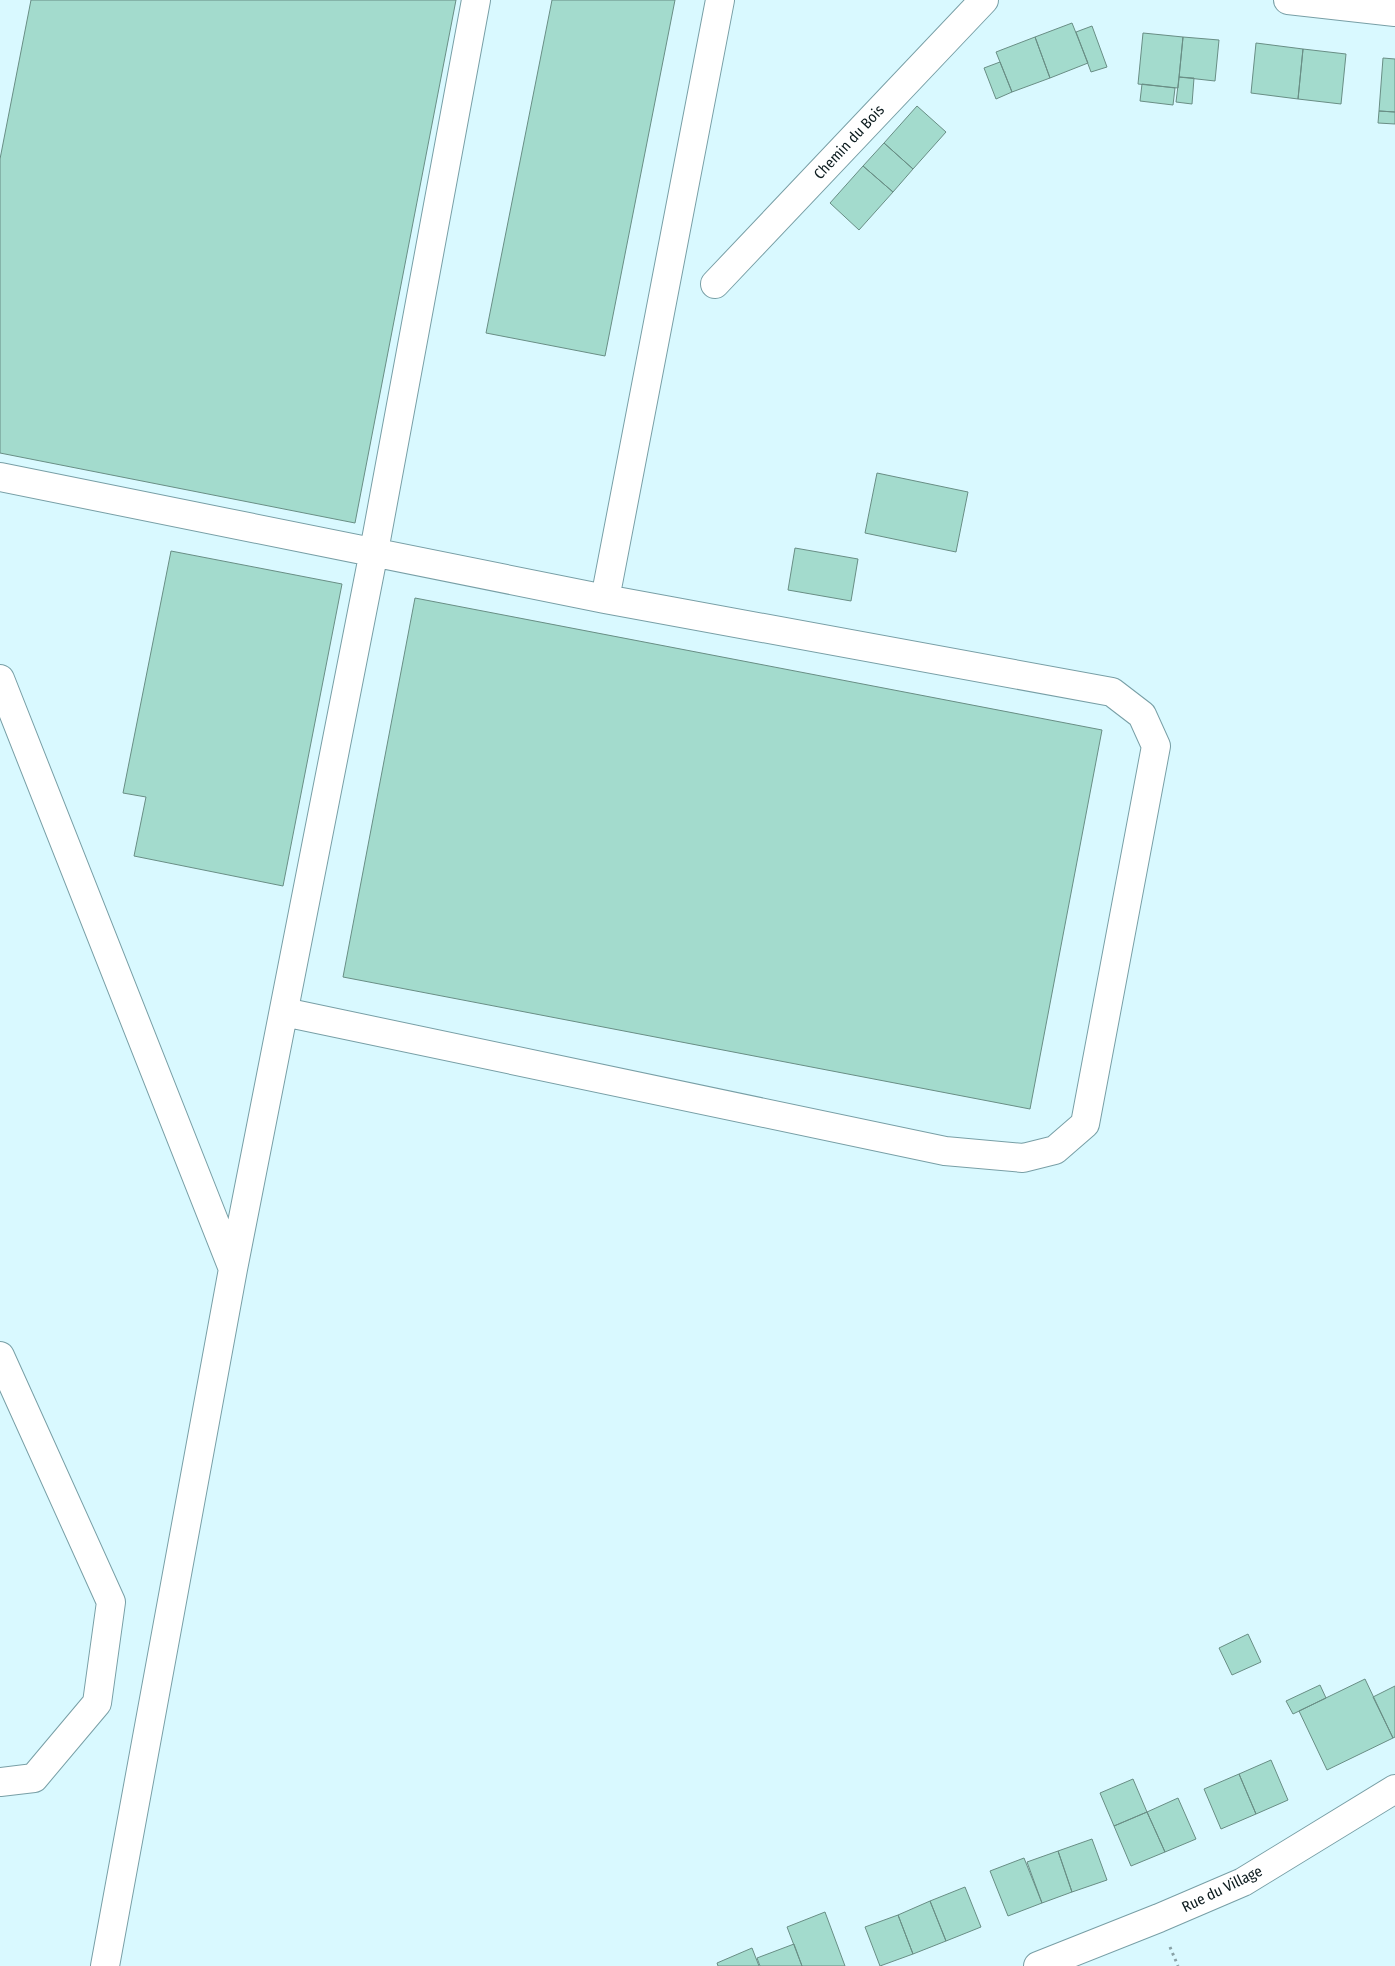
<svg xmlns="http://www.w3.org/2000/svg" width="1395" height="1966" font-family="'Fira Sans Condensed',sans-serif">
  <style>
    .building { fill: #a3dbcd; stroke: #698e85 }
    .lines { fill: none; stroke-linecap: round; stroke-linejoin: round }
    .minor-casing { stroke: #789fa6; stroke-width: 30 }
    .path { stroke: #88a1a6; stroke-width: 3; stroke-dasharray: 2.5 4; stroke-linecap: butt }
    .minor { stroke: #fff; stroke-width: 28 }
    .labels { text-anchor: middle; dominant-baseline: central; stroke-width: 4; stroke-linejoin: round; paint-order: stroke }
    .street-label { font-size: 15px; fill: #0b1a1d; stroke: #fff }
  </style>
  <rect width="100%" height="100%" fill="#d9f9ff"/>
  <!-- building -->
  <path class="building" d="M31 0H456L355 523 0 453V159Z
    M552 0H675L605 356 486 333Z
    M1072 23 1088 63 1050 78 1035 37Z
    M1092 26 1107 67 1091 72 1076 32Z
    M1143 33 1183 37 1178 88 1138 84Z
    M1035 37 1050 78 1012 92 996 52Z
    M1183 37 1219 40 1215 81 1179 77Z
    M1256 43 1303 49 1298 99 1251 93Z
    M1303 49 1346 54 1341 104 1298 99Z
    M1383 58 1395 59V112L1379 111Z
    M1000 62 1012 92 996 99 984 68Z
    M1179 77 1194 78 1192 104 1176 102Z
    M1142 84 1175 88 1173 105 1140 101Z
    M917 106 946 132 913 169 884 143Z
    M1379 111 1395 112V124L1378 123Z
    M884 143 913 169 893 192 863 166Z
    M863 166 893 192 859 230 830 203Z
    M877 473 968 492 956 552 865 533Z
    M795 548 858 559 851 601 788 590Z
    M171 551 342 584 283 886 134 856 146 797 123 793Z
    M415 598 1102 730 1030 1109 343 977Z
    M1248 1634 1261 1662 1232 1675 1219 1648Z
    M1365 1679 1393 1738 1327 1770 1299 1711Z
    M1320 1685 1326 1698 1293 1714 1286 1701Z
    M1395 1686V1737L1393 1738 1373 1697Z
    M1271 1760 1288 1800 1256 1814 1239 1774Z
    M1239 1774 1256 1814 1221 1829 1204 1789Z
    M1133 1779 1147 1812 1114 1826 1100 1793Z
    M1178 1798 1196 1839 1165 1852 1147 1812Z
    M1147 1812 1165 1852 1131 1866 1114 1826Z
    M1092 1839 1107 1880 1072 1892 1058 1851Z
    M1058 1851 1072 1892 1042 1903 1027 1862Z
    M1024 1858 1042 1903 1008 1916 990 1871Z
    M965 1887 981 1927 946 1941 930 1901Z
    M930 1901 946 1941 913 1954 898 1915Z
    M825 1912 845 1966H802L787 1927Z
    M898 1915 913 1954 880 1966 865 1927Z
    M794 1944 802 1966H760L757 1958Z
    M752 1948 759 1966H718L717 1963Z"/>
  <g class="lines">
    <defs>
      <path id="minor" d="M1288 0 1395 12
        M715 284 984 0
        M0 477 605 599 1112 692 1142 715 1156 746 1085 1124 1055 1150 1023 1158 945 1151 284 1012
        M605 599 720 0
        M0 679 233 1269
        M0 1356 111 1602 97 1703 34 1778 0 1782
        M105 1966 233 1269 374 551 476 0
        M1038 1966 1159 1918 1243 1882 1395 1789"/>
    </defs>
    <!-- minor casing -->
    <use href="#minor" class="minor-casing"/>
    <!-- path -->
    <path class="path" d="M1170 1947 1178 1966"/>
    <!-- minor -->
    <use href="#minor" class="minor"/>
  </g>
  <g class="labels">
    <!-- street labels -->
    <g class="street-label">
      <text transform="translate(849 142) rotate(-47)">Chemin du Bois</text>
      <text transform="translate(1222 1889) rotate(-26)">Rue du Village</text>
    </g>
  </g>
</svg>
